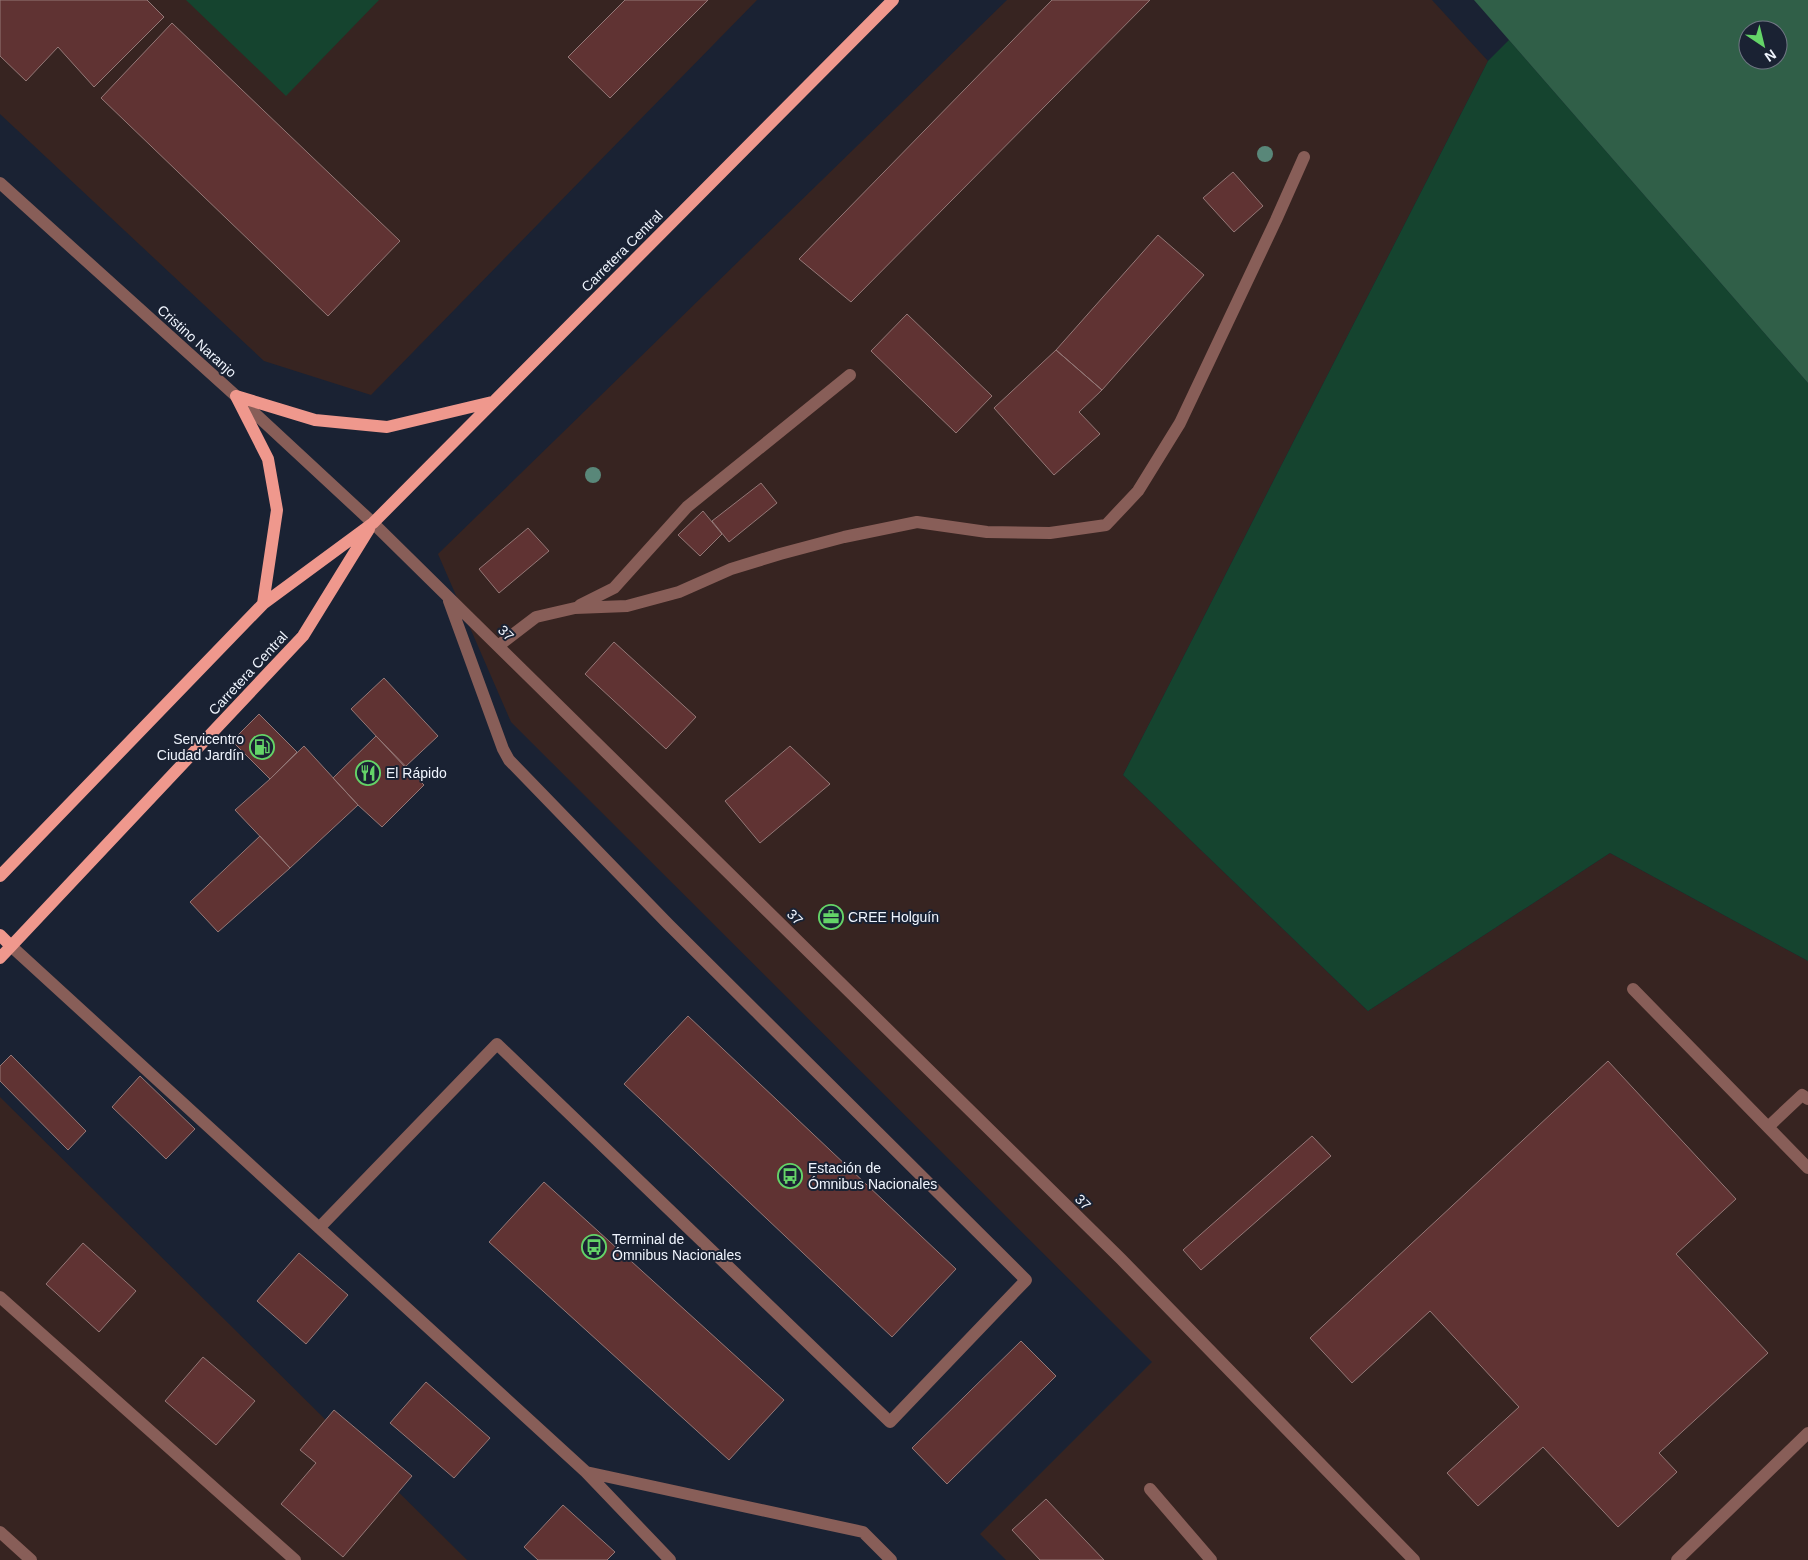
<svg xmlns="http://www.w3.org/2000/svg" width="1808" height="1560" font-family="Arial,sans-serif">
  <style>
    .industrial { fill: #372421 }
    .green { fill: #15442f }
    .forest { fill: #305f48; fill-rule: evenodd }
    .building { fill: #603333; stroke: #947877 }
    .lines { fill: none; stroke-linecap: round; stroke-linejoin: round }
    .minor { stroke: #885e58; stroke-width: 12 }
    .major { stroke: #ef988d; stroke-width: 12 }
    .tree { fill: #598779 }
    .labels { text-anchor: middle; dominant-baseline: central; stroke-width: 4; stroke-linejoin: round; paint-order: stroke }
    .street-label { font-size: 14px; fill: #f0f5fe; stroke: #1a2233 }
    .poi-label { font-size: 14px; fill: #f0f5fe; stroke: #1a2233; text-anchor: start }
  </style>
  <rect width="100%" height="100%" fill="#1a2233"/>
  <!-- industrial -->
  <path class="industrial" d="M0 0H757L371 395 264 361 0 114Z
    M1007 0H1432L1488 61 1123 775 1368 1011 1610 853 1808 961V1560H1006L980 1534 1152 1362 511 722 438 554Z
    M0 1097 467 1560H0Z"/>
  <!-- green -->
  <path class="green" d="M186 0H379L286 96Z
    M1509 40 1808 383V961L1610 853 1368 1011 1123 775 1488 61Z"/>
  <!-- forest -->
  <path class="forest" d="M1474 0H1808V383L1509 40ZM1748 30H1778V60H1748Z"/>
  <!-- building -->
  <path class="building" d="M0 0H147L164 17 94 87 58 47 26 81 0 56Z
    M625 0H708L610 98 568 57Z
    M1052 0H1150L851 302 799 259Z
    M172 23 400 241 328 316 101 98Z
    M1233 172 1263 206 1234 232 1203 198Z
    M1158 235 1204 275 1102 390 1056 350Z
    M907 314 992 396 956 433 871 351Z
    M1056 350 1102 390 1079 412 1100 434 1054 475 994 408Z
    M761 483 777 503 729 542 712 521Z
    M703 511 722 534 700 556 678 535Z
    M528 528 549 551 499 593 479 569Z
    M614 642 696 717 666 749 585 674Z
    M384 678 438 736 405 767 351 709Z
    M259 714 297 752 270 779 232 741Z
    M376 736 424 785 382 827 358 805 333 778Z
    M304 746 358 805 290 868 235 810 270 779Z
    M790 746 830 784 760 843 725 801Z
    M260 836 290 868 218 932 190 902Z
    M688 1016 956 1269 892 1337 624 1084Z
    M11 1055 86 1131 68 1150 0 1081V1066Z
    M1608 1061 1736 1199 1676 1254 1768 1353 1659 1453 1677 1472 1618 1527 1543 1447 1478 1506 1447 1473 1519 1407 1430 1311 1352 1383 1310 1338Z
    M140 1076 195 1129 166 1159 112 1107Z
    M1312 1136 1331 1156 1201 1270 1183 1250Z
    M544 1182 784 1400 729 1460 489 1242Z
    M83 1243 136 1291 99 1332 46 1284Z
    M299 1253 348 1295 306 1344 257 1301Z
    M1021 1341 1056 1376 947 1484 912 1448Z
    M203 1357 255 1401 216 1445 165 1401Z
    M426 1382 490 1438 454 1478 390 1423Z
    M334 1410 412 1476 343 1557 281 1504 316 1463 300 1450Z
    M1046 1499 1104 1560H1040L1012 1530Z
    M563 1505 615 1552 607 1560H538L524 1547Z"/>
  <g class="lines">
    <!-- minor -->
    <path class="minor" d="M0 183 236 396 373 523 1121 1259 1414 1560
      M580 605 614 588 687 507 850 375
      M498 646 536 617 575 608 627 606 679 592 731 569 780 554 844 537 917 522 987 532 1050 533 1106 525 1138 491 1180 423 1276 220 1304 157
      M11 946 586 1472 670 1560
      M1633 989 1808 1168
      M1768 1127 1802 1095 1808 1099
      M319 1228 497 1044 890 1422 1026 1280 668 924 509 760 503 749 449 601
      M0 1297 295 1560
      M586 1472 863 1532 891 1560
      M1150 1489 1211 1560
      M0 1532 31 1560
      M1677 1560 1808 1433"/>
    <!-- major -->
    <path class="major" d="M236 396 315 420 387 427 492 402
      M236 396 268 459 277 510 263 604
      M0 876 263 604 373 523 893 0
      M0 935 11 946
      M0 958 303 636 369 529"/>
  </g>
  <!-- trees -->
  <g class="tree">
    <circle cx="1265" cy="154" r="8"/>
    <circle cx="593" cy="475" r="8"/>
  </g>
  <!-- icons -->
  <defs>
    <symbol id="fuel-ring" viewBox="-11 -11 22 22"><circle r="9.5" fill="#1a2233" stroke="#64d468" stroke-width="1.5"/><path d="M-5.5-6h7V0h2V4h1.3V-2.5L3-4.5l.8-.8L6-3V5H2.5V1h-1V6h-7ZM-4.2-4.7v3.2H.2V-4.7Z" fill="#64d468"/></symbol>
    <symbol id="restaurant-ring" viewBox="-11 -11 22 22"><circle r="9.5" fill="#1a2233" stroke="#64d468" stroke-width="1.5"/><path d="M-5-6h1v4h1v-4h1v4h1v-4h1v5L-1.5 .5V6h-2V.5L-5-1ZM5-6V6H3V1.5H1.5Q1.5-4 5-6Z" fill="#64d468"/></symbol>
    <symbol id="office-ring" viewBox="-11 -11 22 22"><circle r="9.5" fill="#1a2233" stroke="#64d468" stroke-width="1.5"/><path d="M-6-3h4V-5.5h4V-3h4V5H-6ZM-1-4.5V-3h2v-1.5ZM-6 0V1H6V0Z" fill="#64d468"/></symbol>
    <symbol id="bus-ring" viewBox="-11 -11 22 22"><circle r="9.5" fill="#1a2233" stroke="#64d468" stroke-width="1.5"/><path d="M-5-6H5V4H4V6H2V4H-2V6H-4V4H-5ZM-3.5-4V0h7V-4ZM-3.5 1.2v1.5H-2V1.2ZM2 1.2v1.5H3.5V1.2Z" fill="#64d468"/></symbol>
  </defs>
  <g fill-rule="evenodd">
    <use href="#fuel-ring" x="248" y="733" width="28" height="28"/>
    <use href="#restaurant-ring" x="354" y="759" width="28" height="28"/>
    <use href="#office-ring" x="817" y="903" width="28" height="28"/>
    <use href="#bus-ring" x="776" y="1162" width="28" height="28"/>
    <use href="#bus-ring" x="580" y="1233" width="28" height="28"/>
  </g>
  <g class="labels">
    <!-- street labels -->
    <g class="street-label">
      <text transform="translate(622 251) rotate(-45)">Carretera Central</text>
      <text transform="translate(197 341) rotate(42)">Cristino Naranjo</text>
      <text transform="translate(506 633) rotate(45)">37</text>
      <text transform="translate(248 673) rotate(-47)">Carretera Central</text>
      <text transform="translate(795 917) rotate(45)">37</text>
      <text transform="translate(1083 1202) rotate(45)">37</text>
    </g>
    <!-- poi labels -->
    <g class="poi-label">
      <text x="244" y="739" text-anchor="end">Servicentro<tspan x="244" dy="16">Ciudad Jardín</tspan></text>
      <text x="386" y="773">El Rápido</text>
      <text x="848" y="917">CREE Holguín</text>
      <text x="808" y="1168">Estación de<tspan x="808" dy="16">Ómnibus Nacionales</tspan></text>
      <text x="612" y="1239">Terminal de<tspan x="612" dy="16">Ómnibus Nacionales</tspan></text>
    </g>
  </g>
  <!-- north arrow -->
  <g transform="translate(1763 45) rotate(145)"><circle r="24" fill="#1a2233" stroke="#707684"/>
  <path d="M0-4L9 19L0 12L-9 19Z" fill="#64d468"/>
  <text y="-8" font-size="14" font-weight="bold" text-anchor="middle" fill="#f0f5fe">N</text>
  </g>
</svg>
